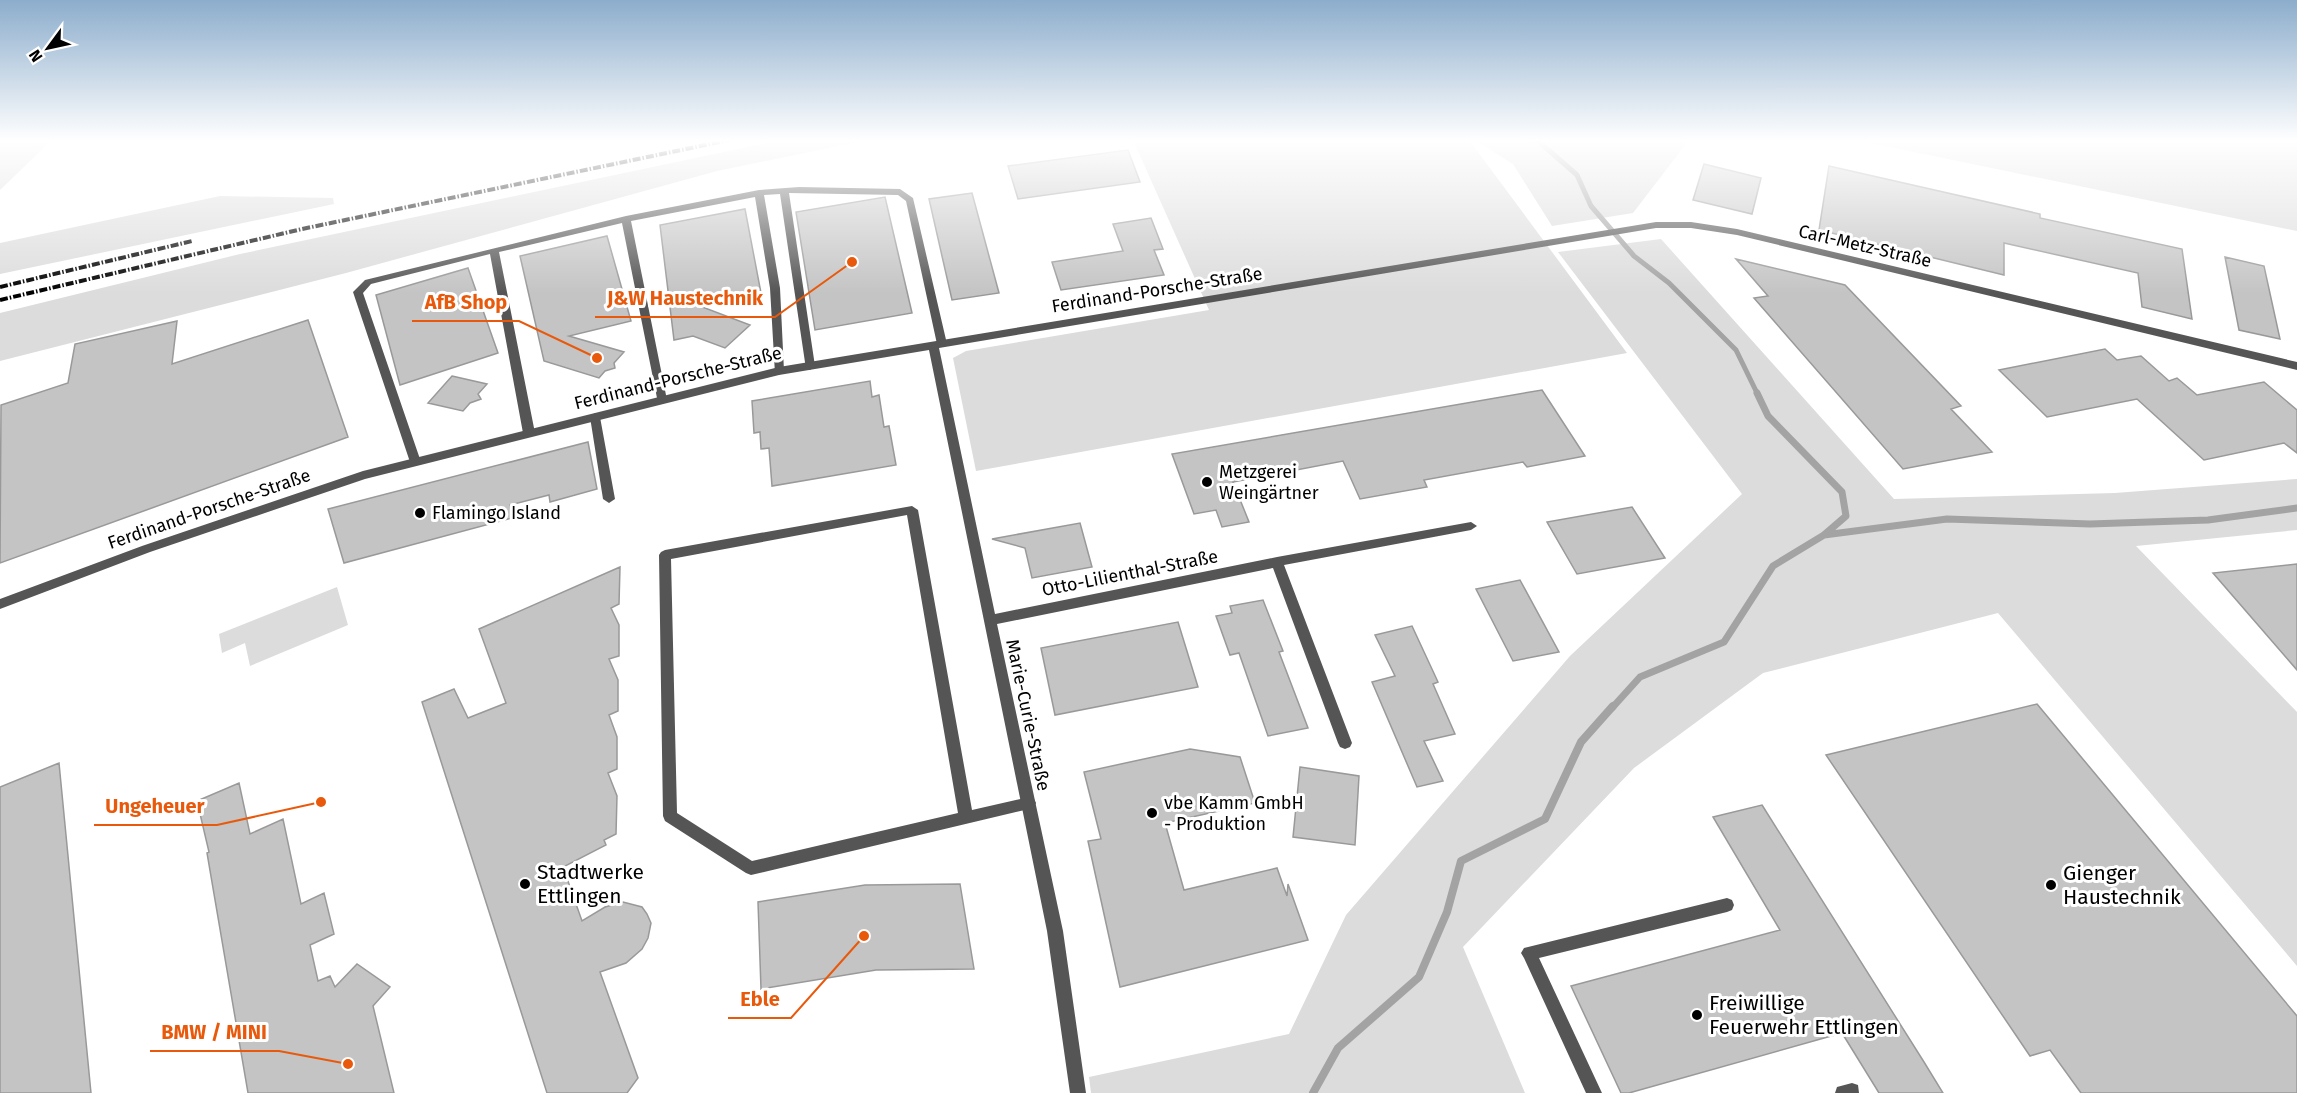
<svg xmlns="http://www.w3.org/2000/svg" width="2297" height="1093" font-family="'Fira Sans',sans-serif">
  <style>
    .green { fill: #dcdcdc }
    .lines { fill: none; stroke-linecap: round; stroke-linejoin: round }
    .stream-far2 { stroke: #a3a3a3; stroke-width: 5 }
    .stream-far1 { stroke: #a3a3a3; stroke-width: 7 }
    .stream { stroke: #a3a3a3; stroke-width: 8 }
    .building { fill: #c4c4c4; stroke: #999; stroke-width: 1.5 }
    .service { fill: #555; fill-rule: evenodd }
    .minor { fill: #555; fill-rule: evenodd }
    .rail { stroke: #000; stroke-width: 4; stroke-dasharray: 8 2 1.5 2; stroke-linecap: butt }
    .poi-dot { fill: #000; stroke: #fff; stroke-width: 2 }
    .labels { text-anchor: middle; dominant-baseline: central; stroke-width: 6; stroke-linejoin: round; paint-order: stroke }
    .street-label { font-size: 18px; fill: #000; stroke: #fff }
    .poi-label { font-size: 18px; fill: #000; stroke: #fff; text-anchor: start }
    .near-poi-label { font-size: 21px; fill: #000; stroke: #fff; text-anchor: start }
    .leader { fill: none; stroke: #e8590c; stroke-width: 2 }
    .callout-dot { fill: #e8590c; stroke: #fff; stroke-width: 2 }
    .callout-label { font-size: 20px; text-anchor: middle; font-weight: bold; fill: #e8590c; stroke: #fff; stroke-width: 6; stroke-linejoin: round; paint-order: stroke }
  </style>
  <rect width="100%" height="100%" fill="#fff"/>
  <!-- green -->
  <path class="green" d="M0 140H52L0 190Z
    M781 140H868L717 171 346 273 0 361V313L240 254Z
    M1133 140H1469L1627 353 976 471 953 358 966 351 1209 310Z
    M1475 140H1689L1633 213 1552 226 1513 164Z
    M1856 140H2297V231Z
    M220 196 333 198 334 204 0 274V243Z
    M1661 239 1894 499 2115 493 2297 479V530L2136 546 2297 712V966L1998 613 1763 673 1634 768 1463 947 1525 1093H1091L1089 1077 1289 1034 1346 915 1570 656 1742 494 1558 252Z
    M337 587 348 625 250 666 245 643 222 653 219 634Z"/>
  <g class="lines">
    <!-- stream-far2 -->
    <path class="stream-far2" d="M1537 140 1577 175 1591 206 1634 256 1669 283 1736 350 1758 395"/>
    <!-- stream-far1 -->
    <path class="stream-far1" d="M1824 535 1947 519 2090 524 2208 520 2297 508
      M1612 708 1640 677 1724 642 1773 566 1824 535 1846 516 1842 492 1768 416 1757 393"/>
    <!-- stream -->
    <path class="stream" d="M1313 1093 1338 1048 1419 977 1447 912 1461 861 1545 819 1581 742 1613 706"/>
  </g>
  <!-- building -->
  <path class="building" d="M1128 150 1140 182 1018 199 1008 166Z
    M1704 164 1761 178 1752 214 1693 200Z
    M1829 166 2040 214V218L2182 249 2192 319 2142 307 2138 273 2004 243V275L1819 230Z
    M972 193 999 293 952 300 929 199Z
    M885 197 912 313 815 330 796 212Z
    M745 209 761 293 697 305 750 325 725 348 693 336 674 340 660 225Z
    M1151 218 1163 249 1154 250 1164 275 1061 290 1052 262 1123 251 1113 224Z
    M607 236 631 321 569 336 624 352 614 363 615 368 605 371 599 378 544 361 520 256Z
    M2225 257 2264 266 2280 339 2239 330Z
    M1736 259 1845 285 1961 406 1951 409 1992 452 1903 469 1754 298 1768 296Z
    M468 268 498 353 400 385 376 295Z
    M308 320 348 437 0 563 1 405 68 383 75 344 177 321 172 364Z
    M2105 349 2117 360 2141 356 2169 381 2177 378 2197 395 2264 382 2297 410V453L2284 443 2204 460 2137 399 2047 417 1999 370Z
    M452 376 487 384 478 394 481 399 470 403 463 411 428 403Z
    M870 381 872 397 879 395 884 427 889 426 896 465 772 486 769 448 761 449 760 432 754 433 752 401Z
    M1542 390 1585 456 1527 467 1523 462 1424 480 1427 487 1360 499 1343 461 1233 482 1249 522 1222 527 1216 510 1194 514 1172 454Z
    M588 442 597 489 550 502 549 495 510 505 512 518 344 563 328 509Z
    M1632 507 1665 558 1577 574 1547 522Z
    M1080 523 1092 567 1032 578 1025 548 992 539Z
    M2297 564V670L2213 573Z
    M620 567 619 604 611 608 619 625V656L609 659 618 680V711L609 715 617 737V769L608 773 617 796 616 834 604 840 606 845 563 867 582 921 605 907 623 902 642 907 647 914 651 923 648 938 642 949 626 963 600 972 638 1078 627 1093H547L422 702 454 689 468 718 506 703 479 629Z
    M1520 580 1559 652 1513 661 1476 589Z
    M1263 600 1283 651 1279 652 1308 728 1268 736 1239 653 1230 655 1216 616 1232 613 1230 606Z
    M1178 622 1198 687 1055 715 1041 648Z
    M1412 626 1438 682 1433 684 1455 734 1424 741 1443 781 1417 787 1372 682 1395 676 1375 635Z
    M2037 704 2297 1016V1093H2081L2050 1050 2030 1056 1826 755Z
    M1190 749 1240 757 1255 803 1165 823 1184 890 1277 868 1287 896 1288 884 1308 940 1120 987 1088 841 1101 839 1084 772Z
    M59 763 91 1093H0V787Z
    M1300 767 1359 776 1355 845 1293 837Z
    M239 783 250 834 283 819 301 904 324 893 334 934 310 945 318 981 330 976 335 987 357 964 390 987 373 1006 394 1093H248L207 853 209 852 197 801Z
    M1762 805 1924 1062 1943 1093H1879L1842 1033 1629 1093H1621L1571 986 1780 930 1713 817Z
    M960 884 974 969 876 970 761 989 758 902 865 885Z"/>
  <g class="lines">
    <!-- service -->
    <path class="service" d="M799 187 900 189 913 198 947 344 946 346 942 347 937 344 906 201 898 195 789 193 815 366 810 370 806 369 780 194 764 195 780 288 784 371 779 375 775 374 770 288 755 197 631 221 667 400 662 404 658 403 622 223 499 252 535 433 529 437 523 433 490 254 371 284 363 293 421 462 419 465H411L353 292 365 280 626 216 759 190Z
      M595 413 600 417 615 499 609 503 603 499 590 417Z
      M912 506 918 510 972 810 1029 797 1034 799 1036 803 1034 807 1029 809 751 875 746 873 665 821 663 816 659 555 661 552 665 550ZM907 515 958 813 752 861 677 813 671 559Z
      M1727 898 1732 900 1734 905 1732 910 1727 912 1539 958 1602 1093H1586L1524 958 1521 953 1524 948Z
      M1852 1083 1858 1085 1859 1093H1835L1837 1087Z"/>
    <!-- minor -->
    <path class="minor" d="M1656 222H1691L1737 229 2297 362V370L1737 235 1691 228H1656L939 348 995 614 1277 557 1471 522 1477 526 1471 530 1284 565 1352 743 1350 747 1345 749 1340 747 1338 743 1273 568 997 624 1063 931 1086 1093H1070L1047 931 929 350 779 375 365 479 150 552 0 609V599L142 546 363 471 779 367Z"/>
    <!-- rail -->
    <path class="rail" d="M0 287 192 241
      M0 300 302 229 729 140"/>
  </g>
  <!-- sky -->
  <linearGradient id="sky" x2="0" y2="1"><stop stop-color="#8cadcc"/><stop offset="0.48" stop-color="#fff"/><stop offset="1" stop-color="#fff" stop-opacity="0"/></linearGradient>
  <rect width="2297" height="293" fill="url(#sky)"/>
  <!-- markers -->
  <g class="poi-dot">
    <circle cx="1207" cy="482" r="6"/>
    <circle cx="420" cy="513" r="6"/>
    <circle cx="1152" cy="813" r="6"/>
    <circle cx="525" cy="884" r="6"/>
    <circle cx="2051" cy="885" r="6"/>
    <circle cx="1697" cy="1015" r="6"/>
  </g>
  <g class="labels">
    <!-- street labels -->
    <g class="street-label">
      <text transform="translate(1865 246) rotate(13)">Carl-Metz-Straße</text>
      <text transform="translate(1157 290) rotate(-9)">Ferdinand-Porsche-Straße</text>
      <text transform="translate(678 378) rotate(-14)">Ferdinand-Porsche-Straße</text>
      <text transform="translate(209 509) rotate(-19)">Ferdinand-Porsche-Straße</text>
      <text transform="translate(1130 573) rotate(-11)">Otto-Lilienthal-Straße</text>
      <text transform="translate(1028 715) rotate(78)">Marie-Curie-Straße</text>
    </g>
    <!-- poi labels -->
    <g class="poi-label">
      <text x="1219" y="472">Metzgerei<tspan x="1219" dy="21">Weingärtner</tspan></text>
      <text x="432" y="513">Flamingo Island</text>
      <text x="1164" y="803">vbe Kamm GmbH<tspan x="1164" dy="21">- Produktion</tspan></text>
    </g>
    <!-- near-poi labels -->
    <g class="near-poi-label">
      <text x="537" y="872">Stadtwerke<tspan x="537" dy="24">Ettlingen</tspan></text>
      <text x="2063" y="873">Gienger<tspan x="2063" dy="24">Haustechnik</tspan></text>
      <text x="1709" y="1003">Freiwillige<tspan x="1709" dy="24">Feuerwehr Ettlingen</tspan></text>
    </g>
  </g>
  <!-- callouts -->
  <path class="leader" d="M852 262L775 317H595M597 358L519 321H412M321 802L217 825H94M864 936L791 1018H728M348 1064L279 1051H150"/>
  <g class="callout-dot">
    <circle cx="852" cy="262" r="6"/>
    <circle cx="597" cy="358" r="6"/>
    <circle cx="321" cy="802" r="6"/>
    <circle cx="864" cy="936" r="6"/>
    <circle cx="348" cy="1064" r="6"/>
  </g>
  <g class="callout-label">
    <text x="685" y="305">J&amp;W Haustechnik</text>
    <text x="466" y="309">AfB Shop</text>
    <text x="155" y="813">Ungeheuer</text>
    <text x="760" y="1006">Eble</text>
    <text x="214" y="1039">BMW / MINI</text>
  </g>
  <!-- north arrow -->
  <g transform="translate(48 48) rotate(237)" stroke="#ffffff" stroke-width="4.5" paint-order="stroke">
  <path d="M0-4.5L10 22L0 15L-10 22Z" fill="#000000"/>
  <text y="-9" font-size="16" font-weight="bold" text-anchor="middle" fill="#000000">N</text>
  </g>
</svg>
